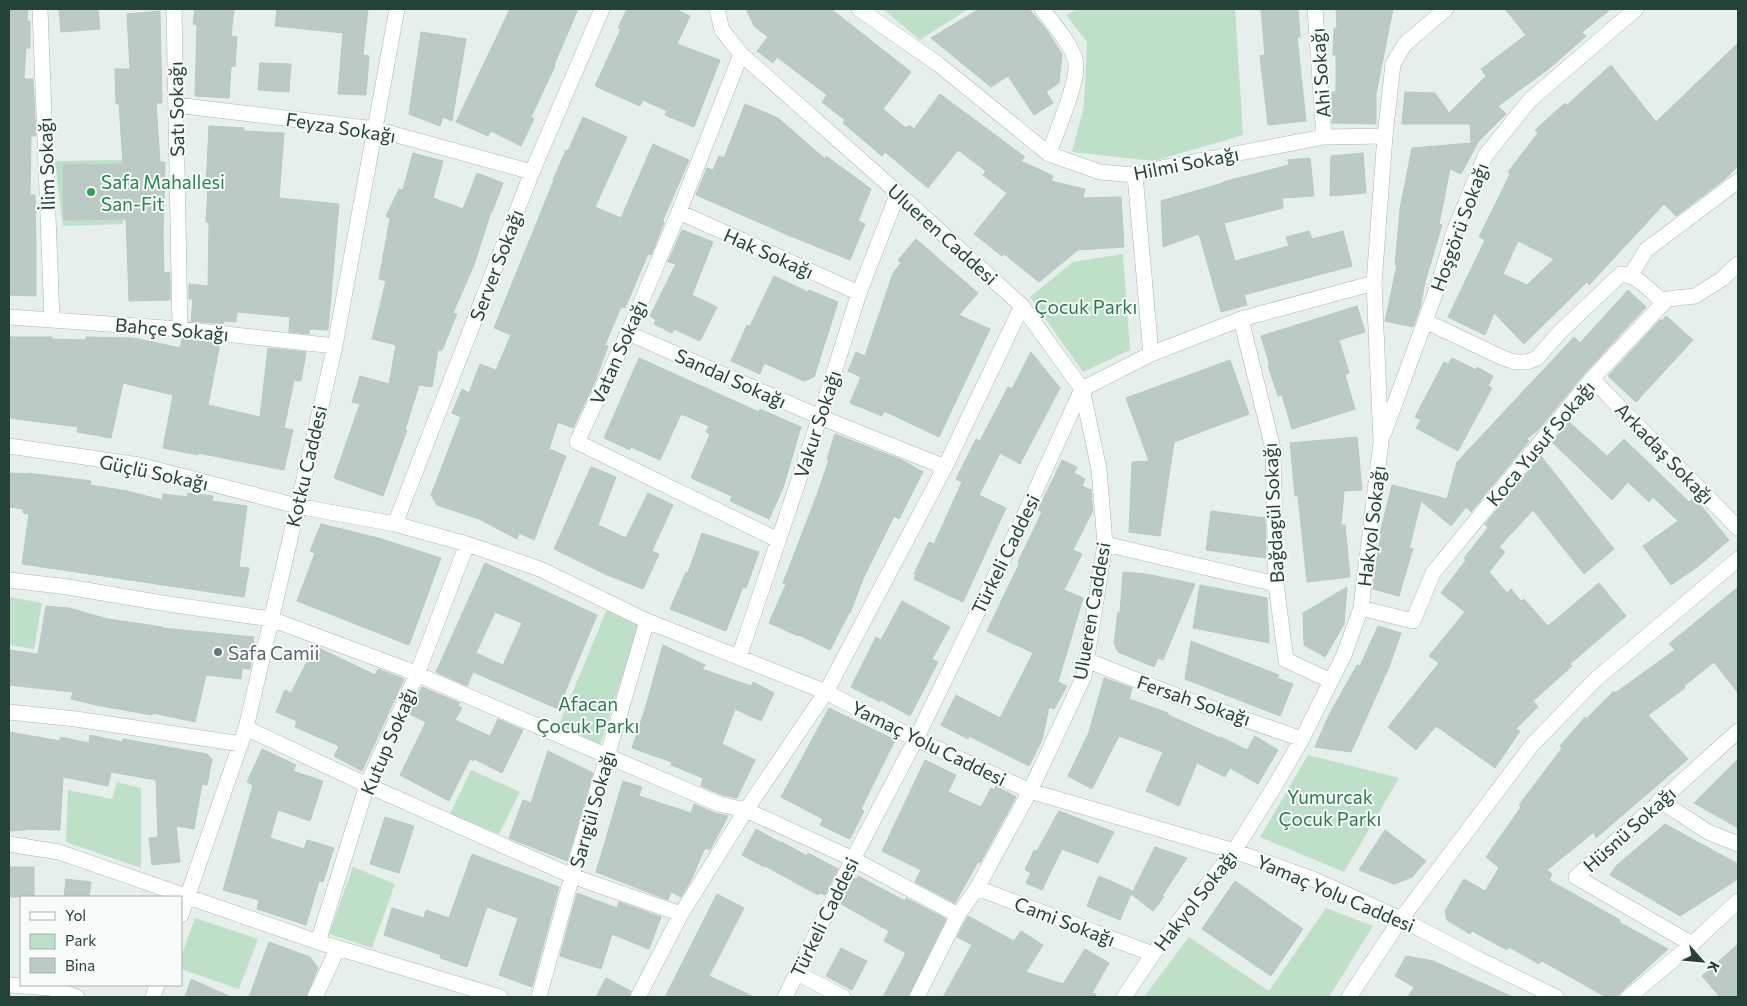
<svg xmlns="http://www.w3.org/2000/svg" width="1747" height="1006" font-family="Commissioner,sans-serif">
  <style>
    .green { fill: #bfe0c8 }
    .building { fill: #bbcac4; stroke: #b8c9c2; fill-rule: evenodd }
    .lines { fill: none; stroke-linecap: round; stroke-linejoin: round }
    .minor-casing { stroke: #a8b8b2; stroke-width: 16 }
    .tertiary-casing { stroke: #a8b8b2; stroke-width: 16 }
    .minor { stroke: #fff; stroke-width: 15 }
    .tertiary { stroke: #fff; stroke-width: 15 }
    .leisure-dot { fill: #2e9e5b; stroke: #f7fbf9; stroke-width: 2 }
    .worship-dot { fill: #6b7280; stroke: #f7fbf9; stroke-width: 2 }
    .labels { text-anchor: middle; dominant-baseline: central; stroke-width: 4; stroke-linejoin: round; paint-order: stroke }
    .street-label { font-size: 19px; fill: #24423a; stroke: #f7fbf9 }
    .leisure-label { font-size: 19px; fill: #27864d; stroke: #f7fbf9; text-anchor: start }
    .park-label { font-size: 19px; fill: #2d7a4b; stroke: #f7fbf9 }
    .worship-label { font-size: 19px; fill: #5b616d; stroke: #f7fbf9; text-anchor: start }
  </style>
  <rect width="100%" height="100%" fill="#e6efeb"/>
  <!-- green -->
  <path class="green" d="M883 9H968L920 40Z
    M1078 9H1235L1243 135 1154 161 1072 152 1084 106 1087 42 1066 15Z
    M122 160 123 224 63 226 55 161Z
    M1123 254 1130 350 1083 372 1030 297 1073 262Z
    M9 597 42 603 34 649 9 645Z
    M607 609 639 625 600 745 559 725Z
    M1308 755 1399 778 1344 872 1260 837Z
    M471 770 520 792 499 834 450 814Z
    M117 782 141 788V868L66 842 68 790 112 799Z
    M353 867 395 884 372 948 329 934Z
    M1326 908 1373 926 1329 997H1144L1189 937 1269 991Z
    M195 918 258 939 239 989 181 969V957Z"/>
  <!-- building -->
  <path class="building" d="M9 9H28L27 21H30V48H26L24 79H33L36 136H31L30 195H35L36 249V296L9 295Z
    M59 9H98L100 29 61 32Z
    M195 9H234L231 36 237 37 235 67 231 66 229 98 195 96 197 25 193 24Z
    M277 9H368L363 55 369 56 366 95 338 94 343 33 275 26Z
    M510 9H578L554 65 555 66 531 117 534 119 521 146 491 131 488 136 456 122Z
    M627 9H675L690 16 677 44 720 60 694 127 665 115 667 111 643 100 640 106 595 86 621 29 618 28Z
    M746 9H831L911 72 883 109 906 128 909 125 914 129 940 94 1025 157 1021 161 1053 176 1051 181 1085 189 1083 198 1121 197 1124 247 1078 250 1039 282 1004 254 1002 256 974 234 1007 193 983 175 986 171 958 150 928 188 885 152 882 156 843 123 845 120 822 102 827 95 777 57 773 63 757 51 768 37 754 26Z
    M979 9H1029L1046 29 1062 54 1059 83 1046 92 1053 103 1034 115 1008 76 991 87 931 38Z
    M1261 9H1298L1300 37H1297L1306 121 1268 125 1260 56 1265 55Z
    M1336 9H1393L1376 94V124L1332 123V92H1336V55H1333L1334 28H1337Z
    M1505 9H1611L1582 32 1586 36 1551 67 1498 106 1506 114 1478 142 1461 174 1450 169 1439 224 1442 225 1425 282 1420 308 1413 327 1385 321 1397 265H1395L1400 209 1412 148 1471 143 1470 124H1402L1405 92 1435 93 1449 113 1486 76 1481 69 1526 35Z
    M160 11 162 103H156L160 162H165L163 232 164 273 170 272V300L129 301 126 219 64 220 63 165 123 164 119 104H116L115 69H130L127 14Z
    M421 32 466 39 452 121 443 117 440 126 409 114Z
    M1738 43V166L1725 179 1676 216 1664 204 1589 285 1587 282 1524 344 1494 313 1485 335 1448 317 1485 240 1479 237 1510 174 1508 172 1538 133 1535 130 1565 103 1567 105 1611 65 1656 122ZM1518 241 1554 259 1527 285 1503 274Z
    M260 63 291 64 289 92 258 90Z
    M745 104 778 118 825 159 826 156 871 189 858 221 865 224 850 260 788 235 696 195 707 168 713 170 719 156 724 158Z
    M583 117 627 137 595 207 621 218 653 144 689 160 663 220V222L664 223 651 255 648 254 625 308 621 307 605 345 608 346 596 379 573 428 558 422 549 449 566 456 534 540 519 533 517 539 479 519 437 505 431 495 461 417 452 413 462 389 469 393 480 364 496 370 511 335 494 328 554 180H553L566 150 568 151Z
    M209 126 244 128V131L284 133 279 198 339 204 328 330 310 329 309 334 289 332 290 317 237 312 236 322 224 321 223 324 191 321 193 299H189V284L208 286 209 223 206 222 208 187 206 186Z
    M413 153 443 161 433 198 463 209 477 173 503 183 492 212H491L474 265 453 313 457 314 442 350H438L432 387 419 385 405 430H407L383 496 334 478 360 404 352 402 360 376 389 384 396 345 372 339 386 281 379 279 390 218 386 216 399 189 403 190Z
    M1363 153 1366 193 1330 196 1331 156Z
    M1310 158 1314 196 1282 198 1283 208 1224 223 1235 261 1289 246 1286 237 1309 231 1312 239 1343 231 1352 266 1244 295 1247 305 1221 312 1199 234 1163 247 1161 201 1223 183V182L1289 165 1288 160Z
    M682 230 713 242 692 295 717 307 700 341 674 329 672 333 654 324 656 320 650 316 676 264 668 262Z
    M916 239 978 293 959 315 990 329 939 437 884 411 882 416 850 403 861 377 848 371 856 352 865 356 893 273 901 263 898 260Z
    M774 276 808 292 809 290 838 302 814 377 804 381 764 363 760 374 731 361 747 325 750 326Z
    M1628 290 1646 307 1585 373 1539 429 1527 439 1529 441 1471 512 1466 507 1451 526 1421 501 1409 549 1413 548 1399 596 1373 589 1378 549 1382 534 1380 533 1392 485 1447 499 1457 462 1574 337 1580 343Z
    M1357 306 1365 332 1339 340 1349 373 1345 375 1355 409 1292 429 1282 395 1278 396 1268 366H1270L1261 336Z
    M1666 316 1693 340 1636 402 1608 376 1660 320 1662 321Z
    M9 337H52V339L86 340V337L134 338 180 348 182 339 220 343 208 405 260 417 268 348 306 352 301 381 294 380 284 428 293 430 284 470 198 453V455L163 448 173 395 123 383 111 438 77 432 78 427 9 418Z
    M1031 352 1060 388 1020 464 1000 453 979 495 1006 508 963 602 914 579 916 575 914 574 929 542 934 544 962 482 956 479 976 439 980 441 1008 387 1012 389Z
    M639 358 759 412 760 409 801 427 783 488 769 519 730 501 732 496 691 478 710 434 706 432 709 426 681 414 660 460 631 447 630 450 604 438Z
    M1452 358 1476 370 1477 367 1493 376 1488 386 1492 388 1458 451 1416 428 1421 420 1415 417 1444 362 1448 364Z
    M1230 360 1249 414 1174 442 1160 536 1129 532 1132 462 1149 461 1126 398Z
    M1569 422 1607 456 1624 439 1689 502 1694 497 1729 540 1700 565 1671 585 1643 546 1678 521 1653 497 1649 502 1628 482 1612 500 1552 442Z
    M835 434 902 460 923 472 899 519 894 516 863 579 850 613H849L830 650 799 635 798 636 769 623 786 584 783 583 818 492 829 460 827 459Z
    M1357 437 1362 490 1344 491 1341 525H1345L1350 577 1307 582 1298 496H1295L1290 443Z
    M1541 456 1614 549 1584 574 1533 510 1499 547 1505 552 1489 572 1507 593 1511 589 1521 601 1524 599 1548 626 1599 583 1626 616 1570 664 1572 666 1533 701 1538 707 1516 729 1520 731 1495 768 1436 726 1416 750 1388 727 1439 663 1429 656 1465 612 1441 593 1466 560 1464 558 1488 528 1485 524Z
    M1062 460 1077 467 1074 473 1085 479 1082 486 1091 490 1092 497 1090 500 1092 501 1093 510 1073 550 1082 554 1064 590 1083 598 1058 682 1067 686 1054 709 1049 707 1042 740 1029 766 969 736 968 739 941 725 956 695 1000 718 1033 653 987 631 1020 562H1018L1042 512 1038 510Z
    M591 467 616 477 598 525 626 538 648 493 673 505 652 551 659 554 643 589 607 575 554 549Z
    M9 473 28 474V473L91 481 90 485 127 491 162 500 163 494 187 497 188 493 213 496 212 501 247 506 239 567 249 568 244 597 22 564 29 514 23 513V509L9 507Z
    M1211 511 1265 518 1266 558 1206 550Z
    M321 524 378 538 441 558 409 645 297 601 315 553 310 551Z
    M702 533 759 552 746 588 743 587 726 631 670 609 686 572 688 573Z
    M485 563 597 615 558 709 473 672 467 686 436 672ZM495 612 522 623 503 665 476 653Z
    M1123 572 1146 574 1195 584 1163 660 1158 658 1154 667 1118 652 1114 643 1118 612 1120 613Z
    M1200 585 1267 598 1269 643 1193 628Z
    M1347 587 1344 624 1325 657 1304 645 1303 613Z
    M1738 587V693L1714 662 1684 686 1685 688 1648 715 1688 759 1596 838 1594 832 1547 870 1552 874 1549 880 1620 920 1619 922 1668 949 1623 990 1617 997H1606L1542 961 1539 964 1509 947 1507 950 1472 931 1470 934 1447 920 1445 911 1464 879 1485 891 1499 868 1486 857 1521 807 1519 805 1562 748 1560 746 1585 717 1586 719 1614 691 1615 693 1675 650 1669 644Z
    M902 601 950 627 932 659 938 662 910 716 881 700 880 702 851 687 876 637 881 640Z
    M46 606 69 608 108 619 162 627V628L254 637 250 669 242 668 241 679 206 675 195 722 153 713 152 715 96 705 71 699 73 692 9 685V650L38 654Z
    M1378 626 1401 633 1389 667 1351 752 1315 747 1329 715 1357 665 1360 666Z
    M1191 641 1279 675 1277 678 1293 684 1280 716 1185 679Z
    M663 645 705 665 702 669 751 686 753 682 774 693 761 721 735 709 722 744 755 760 737 798 722 795 701 786 703 778 671 765 672 762 632 748 645 709Z
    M315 646 375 675 378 669 404 679 362 771 334 756 339 746 295 727 297 721 276 712 285 690 291 693Z
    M1104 678 1132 688 1129 699 1168 713V715L1220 738 1221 737 1247 750 1255 736 1278 750 1258 784 1230 768 1225 777 1197 763 1179 806 1146 791 1163 752 1119 736 1092 789 1068 776 1089 732Z
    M422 687 460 703 458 706 462 708 455 720 490 736 498 719 523 730 502 773 474 759 473 761 470 759 449 801 400 775 426 722 409 714Z
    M829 708 895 740 861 809 864 811 850 839 820 825 823 819 781 797Z
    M9 732 60 741V737L89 743 90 735 122 742 123 739 207 754 212 759 207 785 202 784 194 829 176 826 180 862 152 865 149 838 158 837 156 780 111 772 108 786 63 777 60 830 25 829V830L9 831Z
    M262 749 296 765 293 771 323 781 310 821 278 810 270 838 304 849 307 840 334 848 323 882 319 881 306 925 257 909 259 900 223 890 253 785 247 782Z
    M548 751 593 773 567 861 509 838 523 800 531 803Z
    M1738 759V828L1694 803Z
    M925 760 956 775 948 792 981 807 991 788 994 790 996 786 1016 797 980 863 978 862 955 903 915 882 921 870 882 851Z
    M623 781 642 787 639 796 691 813 694 804 715 813 728 816 710 850 705 848 691 880 681 897 671 892 668 900 596 872Z
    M1059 811 1114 832 1098 863 1062 849 1042 890 1026 883 1031 873 1025 870 1034 850 1037 851Z
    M385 817 414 826 399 873 370 864Z
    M1665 824 1738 864V879L1680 916 1610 875 1617 865Z
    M756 829 781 843 782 842 807 856 808 853 838 869 825 895 820 893 818 895 765 866 764 867 742 855Z
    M1385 830 1426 861 1412 877 1394 884 1359 870Z
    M1155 847 1187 858 1162 896 1164 897 1153 911 1131 894 1120 920 1087 906 1099 876 1133 891 1132 893Z
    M472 854 559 887 532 987 499 975 518 918 487 907 467 967 440 958 441 955 384 935 392 908 424 918 426 910 449 918Z
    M9 867H34V897H9Z
    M858 876 905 901 906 898 946 919 908 997H883L906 953 884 941 889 931 841 904 854 878 857 879Z
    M66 879 91 882 89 897H64Z
    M1235 881 1303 929 1271 976 1202 929Z
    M577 893 617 908 619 902 661 917 649 949 612 934 601 969 560 956Z
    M717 894 744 908 709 976 754 997H665Z
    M968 916 1014 941 1021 931 1043 945 1026 972 1063 984 1085 949 1109 963 1092 993 1096 994 1095 997H943L972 945 957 937Z
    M269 942 310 957 318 968 306 997H249Z
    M1738 944V997H1720L1702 976Z
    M841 948 867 961 852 990 826 976Z
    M1406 956 1433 961 1513 997H1408L1414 987 1395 976Z
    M606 978 631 991 629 997H596Z
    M191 979 231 997H185Z"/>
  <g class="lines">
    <defs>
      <path id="minor" d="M40 9 52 319
        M174 9 180 329
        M859 9 938 64 1049 154 1100 172 1135 175 1166 167 1324 137 1385 136
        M1042 9C1051 20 1076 50 1076 65 1077 86 1056 132 1049 154
        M1315 9 1324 137
        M741 54 679 212 628 333 577 442 778 540
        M176 105 375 129 532 172
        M1135 175 1151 354
        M679 212 859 293
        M1631 275 1646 250 1738 181
        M9 317 180 329 335 346
        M1241 319 1273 449 1276 584 1286 660 1331 681
        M1425 321 1503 358 1515 362H1527L1537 358 1560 332 1621 274C1639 276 1650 291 1663 302
        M628 333 820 417 945 467
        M1592 379 1738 528
        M1384 433 1439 283 1455 229 1485 156 1530 100 1636 9
        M9 446 139 465 297 506 395 524 467 544 540 569 647 621 826 692 916 739 1030 791 1234 851 1313 879 1401 919 1478 959 1556 997
        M395 524 532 172 602 9
        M1105 544 1276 584
        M9 580 68 587 162 603 271 619 405 669 719 804 746 810 681 914 572 876 367 785 246 728
        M1361 608 1413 621 1433 573 1592 379 1667 299 1695 296 1722 279 1738 264
        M739 657 820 417 859 293 898 193
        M1086 660 1177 696 1302 739
        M9 712 76 719 241 744
        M1659 800 1708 832 1738 844
        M9 844 59 852 318 942 500 997
        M977 888 1153 954
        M181 915 246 728 335 346 397 9
        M958 915 853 859 746 810 826 692 945 467 1022 306
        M318 942 367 785 417 674 467 544
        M1692 944 1576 877 1738 731
        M797 973 843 997
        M153 997 157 985
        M315 997 338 948
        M539 997 572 876 647 621
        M638 997 681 914
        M917 997 958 915 977 888 1030 791 1084 676 1105 544 1099 469 1082 389
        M1124 997 1153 954 1234 851 1273 789 1302 739 1344 655 1361 608 1381 442 1374 283
        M1629 997 1692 944 1738 901"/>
      <path id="tertiary" d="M717 9 722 30 741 54 898 193 1022 306 1082 389
        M9 985 50 988 77 997
        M785 997 853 859 916 739 1016 533 1082 389 1151 354 1241 319 1374 283 1385 136 1393 64 1405 44 1446 9
        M1349 997 1401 919 1532 745 1595 680 1738 559"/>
    </defs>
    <!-- minor casing -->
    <use href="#minor" class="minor-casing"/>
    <!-- tertiary casing -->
    <use href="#tertiary" class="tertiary-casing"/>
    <!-- minor -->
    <use href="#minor" class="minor"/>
    <!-- tertiary -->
    <use href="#tertiary" class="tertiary"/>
  </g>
  <!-- markers -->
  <circle class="leisure-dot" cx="91" cy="192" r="5"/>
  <circle class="worship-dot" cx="218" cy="652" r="5"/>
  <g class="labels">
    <!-- street labels -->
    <g class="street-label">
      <text transform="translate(1320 73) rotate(-94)">Ahi Sokağı</text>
      <text transform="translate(176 109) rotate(-91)">Satı Sokağı</text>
      <text transform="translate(341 127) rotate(9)">Feyza Sokağı</text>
      <text transform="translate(1186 163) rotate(-11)">Hilmi Sokağı</text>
      <text transform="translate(46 164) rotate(-92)">İlim Sokağı</text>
      <text transform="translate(1459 227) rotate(-70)">Hoşgörü Sokağı</text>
      <text transform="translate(943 234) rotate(42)">Ulueren Caddesi</text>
      <text transform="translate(769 253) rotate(24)">Hak Sokağı</text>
      <text transform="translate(496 265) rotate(-69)">Server Sokağı</text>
      <text transform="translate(172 329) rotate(5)">Bahçe Sokağı</text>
      <text transform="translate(618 352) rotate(-66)">Vatan Sokağı</text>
      <text transform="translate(731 378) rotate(24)">Sandal Sokağı</text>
      <text transform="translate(817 424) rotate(-72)">Vakur Sokağı</text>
      <text transform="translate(1540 443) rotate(-50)">Koca Yusuf Sokağı</text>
      <text transform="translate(1665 453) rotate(46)">Arkadaş Sokağı</text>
      <text transform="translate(306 466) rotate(-77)">Kotku Caddesi</text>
      <text transform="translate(154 472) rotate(12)">Güçlü Sokağı</text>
      <text transform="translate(1273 513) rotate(-93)">Bağdagül Sokağı</text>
      <text transform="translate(1371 526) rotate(-83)">Hakyol Sokağı</text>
      <text transform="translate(1005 554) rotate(-64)">Türkeli Caddesi</text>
      <text transform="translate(1091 611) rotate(-80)">Ulueren Caddesi</text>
      <text transform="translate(1194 700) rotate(19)">Fersah Sokağı</text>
      <text transform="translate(388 741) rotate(-67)">Kutup Sokağı</text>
      <text transform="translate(929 743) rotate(26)">Yamaç Yolu Caddesi</text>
      <text transform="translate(592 809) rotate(-74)">Sarıgül Sokağı</text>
      <text transform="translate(1629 829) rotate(-42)">Hüsnü Sokağı</text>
      <text transform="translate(1336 893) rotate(23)">Yamaç Yolu Caddesi</text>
      <text transform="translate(1195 900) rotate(-52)">Hakyol Sokağı</text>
      <text transform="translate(824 917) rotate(-64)">Türkeli Caddesi</text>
      <text transform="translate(1065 921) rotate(21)">Cami Sokağı</text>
    </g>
    <!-- leisure labels -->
    <g class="leisure-label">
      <text x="101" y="181">Safa Mahallesi<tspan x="101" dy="22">San-Fit</tspan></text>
    </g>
    <!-- park labels -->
    <g class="park-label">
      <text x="1086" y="306">Çocuk Parkı</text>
      <text x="588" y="703">Afacan<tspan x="588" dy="22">Çocuk Parkı</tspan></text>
      <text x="1330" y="796">Yumurcak<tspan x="1330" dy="22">Çocuk Parkı</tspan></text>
    </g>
    <!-- worship labels -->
    <g class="worship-label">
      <text x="228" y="652">Safa Camii</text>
    </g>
  </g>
  <!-- border -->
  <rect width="1747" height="1006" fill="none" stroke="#24423a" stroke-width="20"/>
  <!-- legend -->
  <rect x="20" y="896" width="162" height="90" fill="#f7fbf9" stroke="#a3b1ad"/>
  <rect x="30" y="912" width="25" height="8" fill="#ffffff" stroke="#a3b1ad"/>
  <text x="65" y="921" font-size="15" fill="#24423a">Yol</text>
  <rect x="30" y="934" width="25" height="15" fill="#bfe0c8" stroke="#a3b1ad"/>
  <text x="65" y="946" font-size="15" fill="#24423a">Park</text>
  <rect x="30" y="958" width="25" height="15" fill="#bbcac4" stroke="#a3b1ad"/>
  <text x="65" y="971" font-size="15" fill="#24423a">Bina</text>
  <!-- north arrow -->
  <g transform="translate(1702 961) rotate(117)" stroke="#f7fbf9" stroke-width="4" paint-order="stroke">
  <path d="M0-4L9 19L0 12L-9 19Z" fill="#24423a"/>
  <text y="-8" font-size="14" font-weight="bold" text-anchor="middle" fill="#24423a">K</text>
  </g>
</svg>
